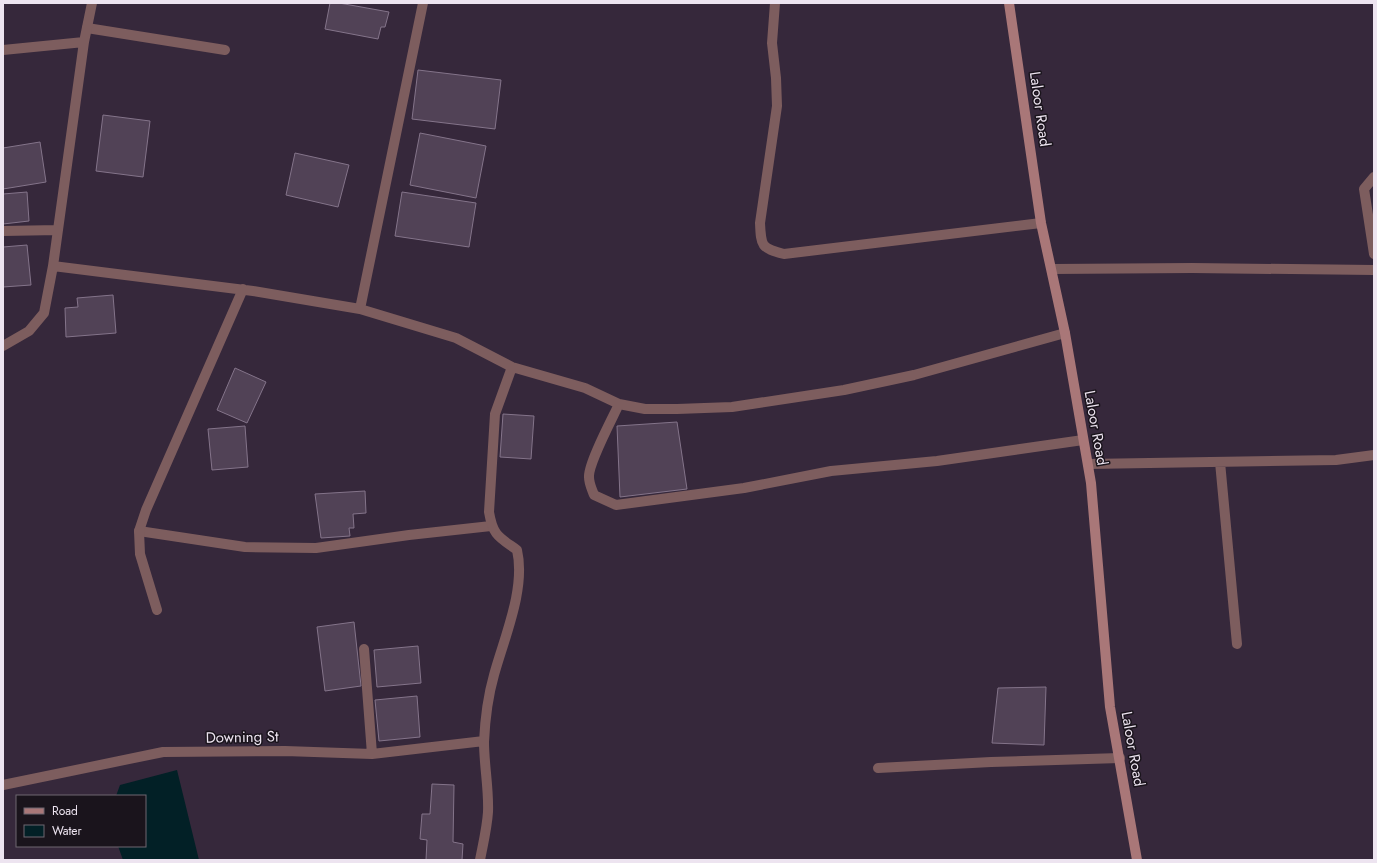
<svg xmlns="http://www.w3.org/2000/svg" width="1377" height="863" font-family="Jost,sans-serif">
  <style>
    .water { fill: #022026 }
    .building { fill: #514256; stroke: #84748a }
    .lines { fill: none; stroke-linecap: round; stroke-linejoin: round }
    .lane { stroke: #7d5d5e; stroke-width: 10 }
    .street { stroke: #7d5d5e; stroke-width: 10 }
    .secondary { stroke: #a97778; stroke-width: 10 }
    .labels { text-anchor: middle; dominant-baseline: central; stroke-width: 3; stroke-linejoin: round; paint-order: stroke }
    .street-label { font-size: 15px; fill: #ede4f0; stroke: #1a141c }
  </style>
  <rect width="100%" height="100%" fill="#36283b"/>
  <!-- water -->
  <path class="water" d="M177 770 199 860H123L118 846H145V796H116L120 785Z"/>
  <!-- building -->
  <path class="building" d="M330 3H339L389 12 385 27H381L378 39 325 29Z
    M418 70 501 80 495 129 412 119Z
    M103 115 150 121 143 177 96 171Z
    M420 133 486 146 476 198 410 185Z
    M40 142 46 182 3 189V148Z
    M295 153 349 165 338 207 286 195Z
    M27 192 29 221 3 224V194Z
    M402 192 476 203 469 247 395 236Z
    M27 245 31 285 3 287V247Z
    M113 295 116 333 66 337 65 308 78 307 77 298Z
    M235 368 266 382 247 423 217 410Z
    M503 414 534 416 531 459 500 457Z
    M677 422 687 489 620 497 617 426Z
    M245 426 248 467 212 470 208 429Z
    M365 491 366 513 353 514 354 528H349L350 536 321 538 315 494Z
    M354 622 361 686 325 691 317 627Z
    M418 646 421 683 377 687 374 650Z
    M1046 687 1044 745 992 743 998 688Z
    M417 696 420 737 379 741 375 700Z
    M432 784 454 785 453 842 463 844 462 860H426L427 840 420 839 422 814H430Z"/>
  <g class="lines">
    <!-- lane -->
    <path class="lane" d="M87 28 225 50
      M139 531 245 547 316 548 409 535 491 526"/>
    <!-- street -->
    <path class="street" d="M775 3 772 43 776 78 777 106 760 223C761 246 761 248 784 254L1041 223
      M3 50 84 42
      M1374 177 1364 189 1374 254
      M3 231 58 230
      M53 266 253 291 360 309 456 338 512 367 585 388 619 404 645 409H677L732 407 844 390 914 375 1065 333
      M1052 269 1192 268 1374 270
      M360 309 423 3
      M3 346 29 331 44 313 53 266 84 42 92 3
      M619 404C612 419 588 464 589 477 589 484 592 489 594 495L616 505 744 488 831 471 937 461 1083 440
      M1220 462 1237 644
      M1088 464 1336 460 1374 455
      M157 610 140 554 139 531 146 510 243 289
      M364 649 372 754
      M878 768 991 762 1120 758
      M3 785 163 752 285 751 372 754 484 741
      M480 860C483 844 487 828 488 812 489 789 484 765 484 742 485 720 488 696 494 675 504 638 526 589 517 550 499 537 493 536 489 512L495 414 512 367"/>
    <!-- secondary -->
    <path class="secondary" d="M1009 3 1041 223 1065 333 1091 483 1110 707 1137 860"/>
  </g>
  <g class="labels">
    <!-- street labels -->
    <g class="street-label">
      <text transform="translate(1040 109) rotate(82)">Laloor Road</text>
      <text transform="translate(1096 428) rotate(80)">Laloor Road</text>
      <text transform="translate(242 737) rotate(-1)">Downing St</text>
      <text transform="translate(1133 749) rotate(80)">Laloor Road</text>
    </g>
  </g>
  <!-- border -->
  <rect width="1377" height="863" fill="none" stroke="#ede4f0" stroke-width="8"/>
  <!-- legend -->
  <rect x="16" y="795" width="130" height="52" fill="#1a141c" stroke="#6e6771"/>
  <rect x="24" y="808" width="20" height="6" fill="#a97778" stroke="#6e6771"/>
  <text x="52" y="815" font-size="12" fill="#ede4f0">Road</text>
  <rect x="24" y="825" width="20" height="12" fill="#022026" stroke="#6e6771"/>
  <text x="52" y="835" font-size="12" fill="#ede4f0">Water</text>
</svg>
